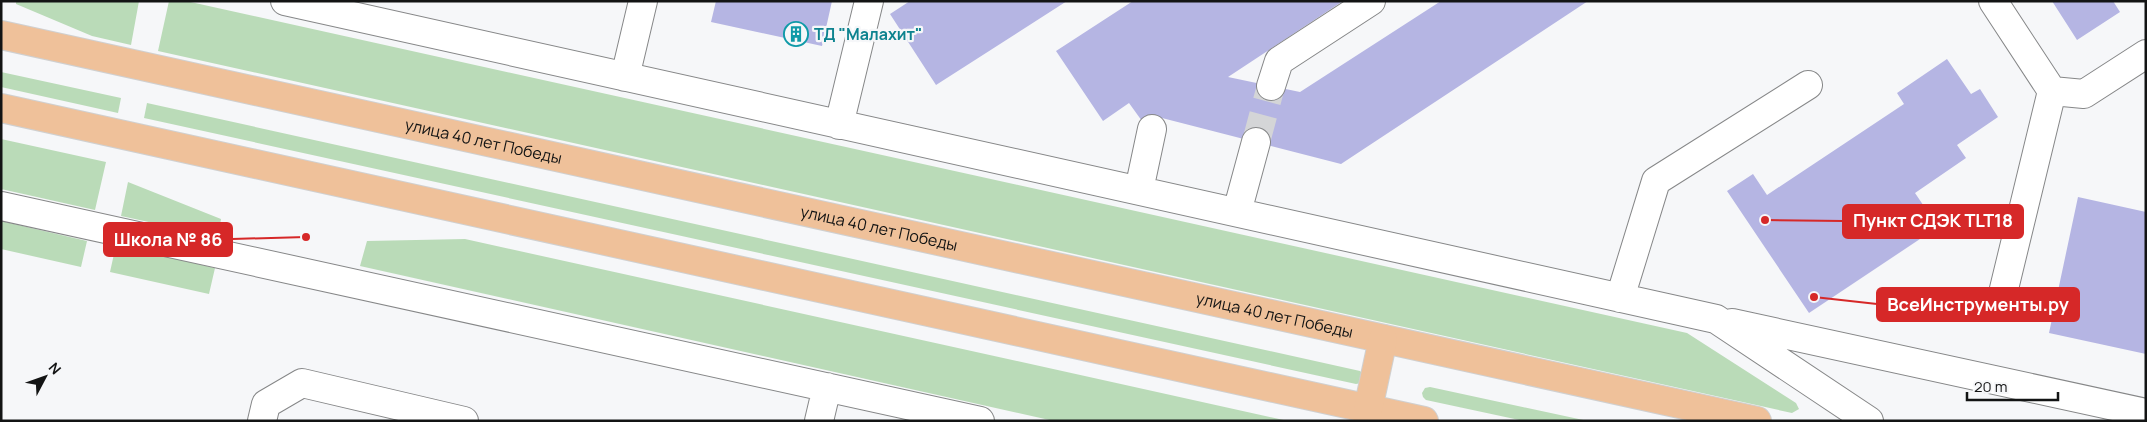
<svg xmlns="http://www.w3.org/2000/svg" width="2147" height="422" font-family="Manrope,sans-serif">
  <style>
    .green { fill: #badbb8 }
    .building { fill: #b5b5e3 }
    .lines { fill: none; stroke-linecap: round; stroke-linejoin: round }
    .minor-tunnel { stroke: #d4d5d7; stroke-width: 28; stroke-dasharray: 28 14; stroke-linecap: butt }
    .minor-casing { stroke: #868788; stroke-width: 30 }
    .major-casing { stroke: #d0d0d0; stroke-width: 30 }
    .minor { stroke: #fff; stroke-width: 28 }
    .major { stroke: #efc19a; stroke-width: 28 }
    .labels { text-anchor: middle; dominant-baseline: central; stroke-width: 4.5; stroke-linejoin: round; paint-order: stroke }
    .culture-label { font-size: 16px; font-weight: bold; fill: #0d838f; stroke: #f6f7f9; text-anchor: start }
    .street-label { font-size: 16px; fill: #131414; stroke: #f6f7f9 }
    .leader { fill: none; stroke: #d62828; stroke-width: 2 }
    .callout-dot { fill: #d62828; stroke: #f6f7f9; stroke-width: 2 }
    .callout { fill: #d62828; stroke: #d62828; stroke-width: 2 }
    .callout-label { font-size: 18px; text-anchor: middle; font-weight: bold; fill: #fff }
  </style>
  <rect width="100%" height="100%" fill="#f6f7f9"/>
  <!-- green -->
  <path class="green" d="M16 1H139L131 45 92 36 16 4Z
    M169 1H186L1687 333 1796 403 1799 409 1792 413 158 51Z
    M1 72 121 98 118 113 1 87Z
    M147 103 1360 371 1363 374 1361 383 1356 384 144 118Z
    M1 139 106 162 95 210 1 189Z
    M128 182 221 219 218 237 121 216Z
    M1 221 87 241 81 267 1 249Z
    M465 239 1288 421H1054L360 266 367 241Z
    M116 245 215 268 209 294 110 272Z
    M1430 387 1588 421H1524L1426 400 1423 397 1422 393 1425 388Z"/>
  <!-- building -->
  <path class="building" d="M716 1H832L822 46 711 22Z
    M910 1H1067L936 85 890 14Z
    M1133 1H1343L1228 77 1300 92 1441 1H1588L1341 164 1162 118 1147 128 1129 103 1103 121 1056 51Z
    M2052 1H2113L2120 12 2077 40Z
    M1947 59 1971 94 1980 89 1998 117 1957 145 1966 158 1915 193 1938 227 1809 313 1727 191 1753 174 1767 195 1904 104 1897 93Z
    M2078 197 2146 212V354L2049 333Z"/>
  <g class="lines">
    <!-- minor-tunnel -->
    <path class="minor-tunnel" d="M1256 142 1271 86"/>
    <defs>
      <path id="minor" d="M285 1 1716 319 1869 421
        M1993 1 2052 91 2002 297
        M625 77 643 1
        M1271 86 1279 61 1371 1
        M2052 91 2084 94 2146 54
        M839 125 869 1
        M1139 190 1152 129
        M1 206 980 421
        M1237 212 1256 142
        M1620 298 1656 181 1808 85
        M1732 323 2146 413
        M262 421 266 404 302 383 464 421
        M819 421 827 387"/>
      <g id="major">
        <path id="s1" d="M1 35 1757 421"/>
        <path d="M1 108 1424 421"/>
        <path d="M1368 409 1383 339"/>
      </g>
    </defs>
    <!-- minor casing -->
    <use href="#minor" class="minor-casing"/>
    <!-- major casing -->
    <use href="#major" class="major-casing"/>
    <!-- minor -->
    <use href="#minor" class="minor"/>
    <!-- major -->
    <use href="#major" class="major"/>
  </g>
  <!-- icons -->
  <defs>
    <symbol id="building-ring" viewBox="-11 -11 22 22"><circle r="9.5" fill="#f6f7f9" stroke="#0f9aa8" stroke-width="1.5"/><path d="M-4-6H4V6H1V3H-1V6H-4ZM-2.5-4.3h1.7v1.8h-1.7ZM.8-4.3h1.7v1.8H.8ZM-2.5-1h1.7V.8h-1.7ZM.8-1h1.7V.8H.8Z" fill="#0f9aa8"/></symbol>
  </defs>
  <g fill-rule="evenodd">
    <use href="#building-ring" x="782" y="20" width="28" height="28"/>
  </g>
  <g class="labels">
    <!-- culture labels -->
    <g class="culture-label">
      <text x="814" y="34">ТД "Малахит"</text>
    </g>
    <!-- street labels -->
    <g class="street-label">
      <text stroke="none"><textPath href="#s1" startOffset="494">улица 40 лет Победы</textPath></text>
      <text stroke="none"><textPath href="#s1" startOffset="899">улица 40 лет Победы</textPath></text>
      <text stroke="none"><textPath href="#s1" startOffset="1304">улица 40 лет Победы</textPath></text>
    </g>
  </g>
  <!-- callouts -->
  <path class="leader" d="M1765 220L1843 221M306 237L232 239M1814 297L1877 304"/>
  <g class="callout-dot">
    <circle cx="1765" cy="220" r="5"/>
    <circle cx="306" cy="237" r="5"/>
    <circle cx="1814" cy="297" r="5"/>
  </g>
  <g class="callout">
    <rect x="1843" y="205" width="180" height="33" rx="5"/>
    <rect x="104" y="223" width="128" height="33" rx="5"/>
    <rect x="1877" y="288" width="202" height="33" rx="5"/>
  </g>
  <g class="callout-label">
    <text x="1933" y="227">Пункт СДЭК TLT18</text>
    <text x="168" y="246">Школа № 86</text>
    <text x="1978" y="311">ВсеИнструменты.ру</text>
  </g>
  <!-- border -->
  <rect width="2147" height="422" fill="none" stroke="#131414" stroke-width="5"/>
  <!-- north arrow -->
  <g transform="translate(45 377) rotate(49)" stroke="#f6f7f9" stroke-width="4" paint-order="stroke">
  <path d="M0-4L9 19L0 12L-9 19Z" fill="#131414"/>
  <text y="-8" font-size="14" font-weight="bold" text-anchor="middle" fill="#131414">N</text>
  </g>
  <!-- scale -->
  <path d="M1967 392v8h91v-8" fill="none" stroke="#131414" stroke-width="2.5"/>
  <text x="1974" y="392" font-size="15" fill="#131414" stroke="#f6f7f9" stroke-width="4" paint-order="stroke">20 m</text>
</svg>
